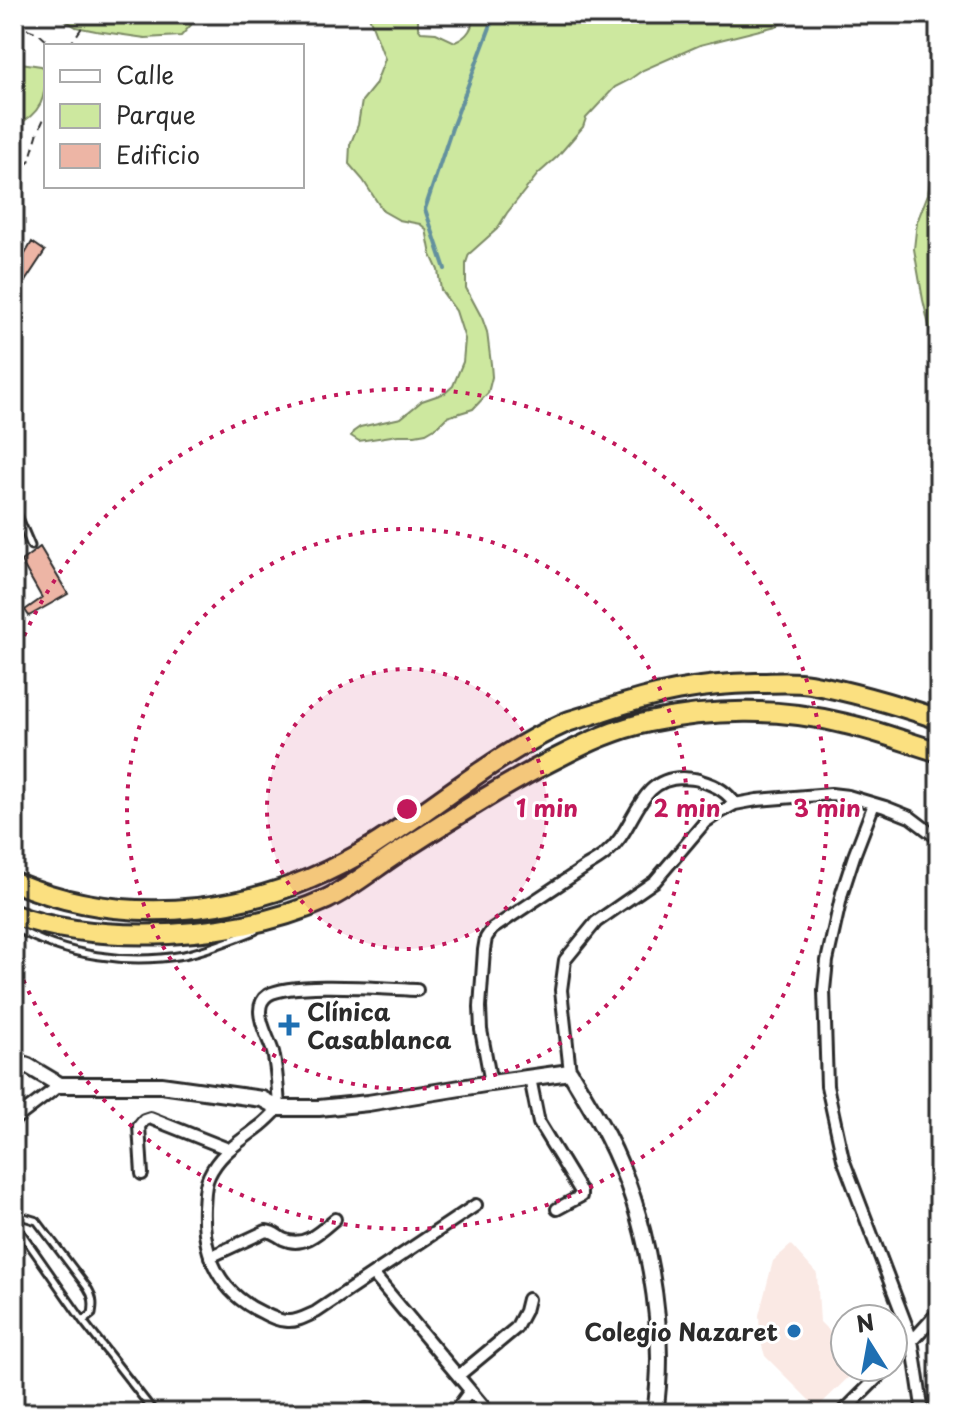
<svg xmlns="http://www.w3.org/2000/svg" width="953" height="1427" font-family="'Playpen Sans',sans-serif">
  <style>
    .built { fill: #fae9e4 }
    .green { fill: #cde89f; stroke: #7c8a65; stroke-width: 2 }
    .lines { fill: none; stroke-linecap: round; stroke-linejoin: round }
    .stream { stroke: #64919e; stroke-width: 4 }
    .building { fill: #edb5a5; stroke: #2b2b2b; stroke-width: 2 }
    .service-casing { stroke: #2b2b2b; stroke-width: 11 }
    .minor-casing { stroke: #2b2b2b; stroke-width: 16 }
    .secondary-casing { stroke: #2b2b2b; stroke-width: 20 }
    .motorway-casing { stroke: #2b2b2b; stroke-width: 24 }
    .path { stroke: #2b2b2b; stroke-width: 2; stroke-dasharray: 8 6; stroke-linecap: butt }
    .service { stroke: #fff; stroke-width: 5 }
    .minor { stroke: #fff; stroke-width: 10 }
    .secondary { stroke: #fff; stroke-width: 14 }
    .motorway { stroke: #fbe080; stroke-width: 18 }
    .ring { fill: none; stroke: #c2185b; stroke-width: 4; stroke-dasharray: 4 8 }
    .poi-dot { fill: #1f6fb2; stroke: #fff; stroke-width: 3 }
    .labels { text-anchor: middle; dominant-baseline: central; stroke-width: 6; stroke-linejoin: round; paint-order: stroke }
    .poi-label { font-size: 24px; font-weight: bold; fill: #2b2b2b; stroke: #fff; text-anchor: start }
    .centre { fill: #c2185b; stroke: #fff; stroke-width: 4 }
    .ring-label { font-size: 24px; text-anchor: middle; font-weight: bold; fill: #c2185b; stroke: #fff; stroke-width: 6; stroke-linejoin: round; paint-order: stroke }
  </style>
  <rect width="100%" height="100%" fill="#fff"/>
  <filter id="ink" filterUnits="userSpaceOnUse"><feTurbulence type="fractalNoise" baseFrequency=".0125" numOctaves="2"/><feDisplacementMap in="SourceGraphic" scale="16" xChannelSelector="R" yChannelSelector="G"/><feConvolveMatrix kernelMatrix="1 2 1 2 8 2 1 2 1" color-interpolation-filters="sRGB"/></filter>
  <g filter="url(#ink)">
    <!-- built -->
    <path class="built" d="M791 1245 817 1274 820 1322 845 1347V1367H859L817 1408 765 1356 760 1339 759 1315 773 1261Z"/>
    <!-- green -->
    <path class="green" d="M56 14H194L191 25 181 36 145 38 96 31 76 27Z
      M368 14H418V28L421 32 436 33 455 42C467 37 475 27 472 14H798L776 26 700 45 643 70 629 80 615 87 586 118 583 127 557 157 538 174 507 213 497 229 469 254 466 263V288L482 318 487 332 491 364 492 377 488 393 473 409 447 417 438 426 426 433 415 435H398L359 441 351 436 353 432 360 427 401 418 422 401 445 393 453 386 463 362 465 339 456 311 441 290 438 270 431 255 426 229 420 224 399 220 383 211 363 180 349 164 350 145 358 125 362 101 375 85 385 59Z
      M14 62 41 66 46 69C46 98 42 113 14 127Z
      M939 130V368L923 300 914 249 917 222 928 194Z"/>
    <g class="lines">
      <!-- stream -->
      <path class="stream" d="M445 269 425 209 453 125 495 14"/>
    </g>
    <!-- building -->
    <path class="building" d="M32 242 45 251 20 289 14 286V267L25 254Z
      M40 547 68 594 29 616 25 610 42 598 21 561Z"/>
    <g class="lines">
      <defs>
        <path id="service" d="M14 506 31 546
          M14 927C64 956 127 965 184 955 208 950 232 940 255 931
          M14 1214 37 1221 87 1287C93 1296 94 1303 92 1314L83 1321
          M14 1217 20 1231 83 1321 155 1413"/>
        <path id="minor" d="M874 804 854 856 842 893 827 961 824 990 827 1086 843 1159 912 1340 923 1413
          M417 990C386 989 292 981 268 995 262 999 260 1004 260 1011 260 1025 269 1039 273 1052 277 1070 278 1090 279 1108 272 1115 265 1123 256 1129 238 1143 219 1154 209 1176 204 1186 205 1197 204 1207 202 1254 219 1293 263 1313 271 1317 279 1321 287 1321 297 1322 307 1316 316 1312L476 1205
          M570 1072 561 990 565 960 596 922 655 881 705 822 717 814 735 804 757 800 831 794 848 796 885 807 910 817 939 839
          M530 1078 539 1123 581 1192V1196L557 1209
          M491 1083 481 1030 480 1007 484 950 486 938 492 929 587 866C601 858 611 851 620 838 638 812 645 778 682 778 689 779 695 778 701 781 715 785 727 791 735 804
          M14 1120 60 1085
          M142 1174 139 1126 144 1120 150 1118 228 1149
          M210 1257 266 1231C274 1232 276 1235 283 1239 304 1249 321 1231 335 1219
          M373 1274 489 1413
          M893 1362 939 1311
          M458 1376 516 1328 525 1311 528 1299
          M366 1409 400 1413
          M454 1413 470 1391
          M842 1413 888 1367"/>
        <path id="secondary" d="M14 1061 28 1066 60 1085H161L262 1099 279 1108H319L368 1103 491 1083 570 1072C583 1094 596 1115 607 1136 647 1213 668 1328 655 1413"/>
        <path id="motorway" d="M14 882C133 932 265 913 373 846 438 805 497 753 567 722 578 718 591 715 602 711 655 693 699 684 756 683 773 683 793 681 810 684 854 692 897 705 939 719
          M14 915C63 933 117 936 169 934 224 931 277 922 327 899 350 888 372 870 393 856 448 821 501 786 559 757 588 742 616 729 649 722 713 708 783 708 846 724 878 731 908 743 939 752"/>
      </defs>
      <!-- service casing -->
      <use href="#service" class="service-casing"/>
      <!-- minor casing -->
      <use href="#minor" class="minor-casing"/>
      <!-- secondary casing -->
      <use href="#secondary" class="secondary-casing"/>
      <!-- motorway casing -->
      <use href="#motorway" class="motorway-casing"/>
      <!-- path -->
      <path class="path" d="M14 24 38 33 52 46
        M69 46 81 29 78 16 80 14
        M14 174 29 162 38 132 46 114"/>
      <!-- service -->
      <use href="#service" class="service"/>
      <!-- minor -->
      <use href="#minor" class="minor"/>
      <!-- secondary -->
      <use href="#secondary" class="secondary"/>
      <!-- motorway -->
      <use href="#motorway" class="motorway"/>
    </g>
  </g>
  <!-- distance rings -->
  <circle cx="407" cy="809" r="140" fill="#c2185b" fill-opacity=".12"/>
  <g class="ring">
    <circle cx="407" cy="809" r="140"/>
    <circle cx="407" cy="809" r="280"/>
    <path d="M15 658A420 420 0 1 1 15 960"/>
  </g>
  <!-- markers -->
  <g class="poi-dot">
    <path d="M285 1013h8v8h8v8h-8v8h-8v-8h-8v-8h8z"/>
    <circle cx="794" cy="1331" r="8"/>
  </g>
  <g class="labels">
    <!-- poi labels -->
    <g class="poi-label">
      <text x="307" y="1011">Clínica<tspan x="307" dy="28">Casablanca</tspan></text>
      <text x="778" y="1331" text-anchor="end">Colegio Nazaret</text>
    </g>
  </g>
  <circle cx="407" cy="809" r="12" class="centre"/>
  <g class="ring-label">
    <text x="547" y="817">1 min</text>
    <text x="687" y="817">2 min</text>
    <text x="827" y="817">3 min</text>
  </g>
  <!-- margin -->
  <rect width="953" height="1427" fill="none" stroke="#fff" stroke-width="48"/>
  <rect x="24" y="24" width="905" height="1379" fill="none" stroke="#2b2b2b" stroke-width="3" filter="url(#ink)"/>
  <!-- legend -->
  <rect x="44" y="44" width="260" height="144" fill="#ffffff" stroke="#aaaaaa" stroke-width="2"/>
  <rect x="60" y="70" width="40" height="12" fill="#ffffff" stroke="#aaaaaa" stroke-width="2"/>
  <text x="116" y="84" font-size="24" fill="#2b2b2b">Calle</text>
  <rect x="60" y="104" width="40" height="24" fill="#cde89f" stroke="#aaaaaa" stroke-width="2"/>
  <text x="116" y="124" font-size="24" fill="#2b2b2b">Parque</text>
  <rect x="60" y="144" width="40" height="24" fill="#edb5a5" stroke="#aaaaaa" stroke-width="2"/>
  <text x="116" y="164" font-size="24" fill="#2b2b2b">Edificio</text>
  <!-- north arrow -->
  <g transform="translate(869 1343) rotate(349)"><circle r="38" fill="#ffffff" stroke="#aaaaaa" stroke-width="2"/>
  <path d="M0-6L14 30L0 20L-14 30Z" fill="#1f6fb2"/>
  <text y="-12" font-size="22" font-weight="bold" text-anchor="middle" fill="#2b2b2b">N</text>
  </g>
</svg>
